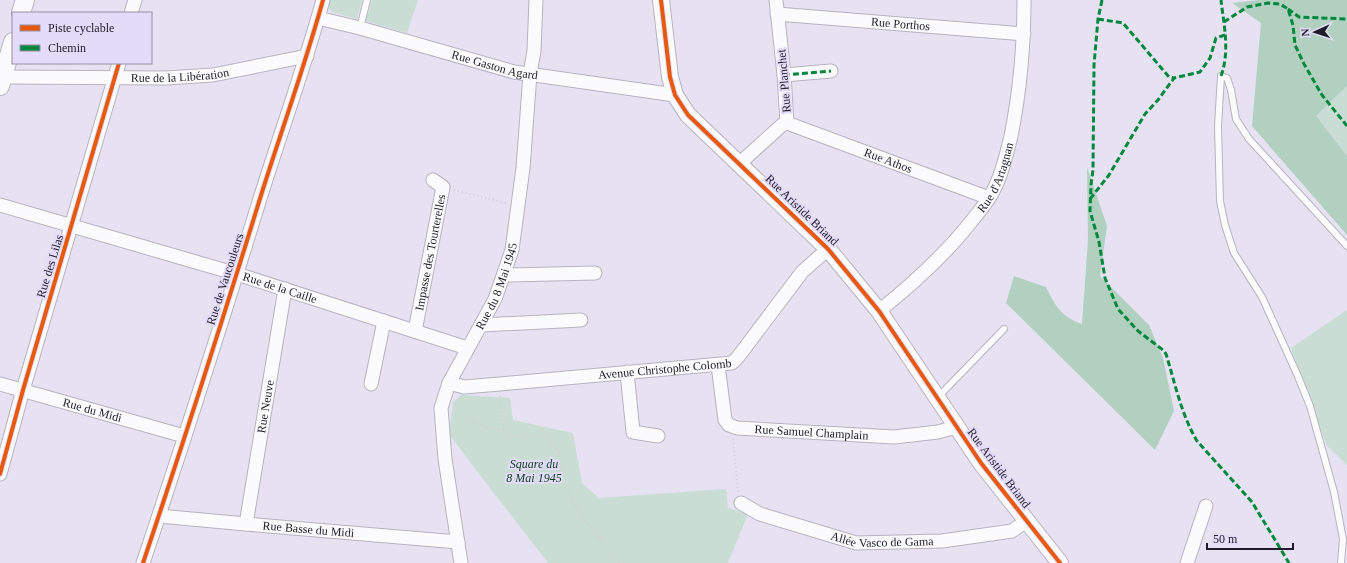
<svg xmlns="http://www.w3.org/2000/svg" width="1347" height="563" font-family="Georgia,serif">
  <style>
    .green { fill: #c9ddd4 }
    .forest { fill: #b2d0c0 }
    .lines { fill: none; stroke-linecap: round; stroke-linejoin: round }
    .service-casing { stroke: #b6b3bf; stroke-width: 8 }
    .minor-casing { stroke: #b6b3bf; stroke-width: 15 }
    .tertiary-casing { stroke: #b6b3bf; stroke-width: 18 }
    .secondary-casing { stroke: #b6b3bf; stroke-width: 20 }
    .path { stroke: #d1cfd4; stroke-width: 2; stroke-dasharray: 1 3; stroke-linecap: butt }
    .service { stroke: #fbfbfd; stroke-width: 6 }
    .minor { stroke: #fbfbfd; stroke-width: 13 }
    .tertiary { stroke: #fbfbfd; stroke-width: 16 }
    .secondary { stroke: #fbfbfd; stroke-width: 18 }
    .quiet { stroke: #00873e; stroke-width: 3; stroke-dasharray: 6 3; stroke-linecap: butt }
    .cycleway-casing { stroke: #e2dcf8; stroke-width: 6 }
    .cycleway { stroke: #e8590c; stroke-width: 4 }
    .labels { text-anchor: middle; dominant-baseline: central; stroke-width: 4; stroke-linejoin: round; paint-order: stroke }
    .street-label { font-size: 12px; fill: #1e1c26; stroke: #e2dcf8 }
    .park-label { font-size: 12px; font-style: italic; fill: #0f3c21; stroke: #e2dcf8 }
  </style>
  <rect width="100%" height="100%" fill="#e6e2f2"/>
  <!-- green -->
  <path class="green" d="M330 0H362L357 19 332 12 328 6Z
    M372 0H418L407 33 366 21Z
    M1347 86V156L1315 116Z
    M1347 310V465L1327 446 1291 348Z
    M461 395 510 398 513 420 573 433 582 483 599 498 726 489 728 508 748 514 728 563H548L476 470 449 434 453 402Z"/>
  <!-- forest -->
  <path class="forest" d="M1258 0H1347V86L1316 116 1347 156V235L1252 126 1261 23 1232 3Z
    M1087 167 1107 226 1100 276 1149 325 1163 358 1174 411 1155 450 1006 303 1014 276 1046 287C1055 305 1061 317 1082 324L1088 240Z"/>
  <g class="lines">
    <defs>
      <path id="service" d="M360 28 367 0
        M938 397 1004 329
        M1341 563 1343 539 1334 492 1310 406 1297 374 1262 297 1234 253 1225 225 1220 201 1218 126 1221 76 1227 78 1231 90 1236 119 1249 139 1347 246"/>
      <g id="minor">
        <path d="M131 13 135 0"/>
        <path id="s1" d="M777 14 1024 34"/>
        <path id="s2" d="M318 18 360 28 514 72 675 95"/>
        <path d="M784 75 831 71"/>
        <path id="s3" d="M3 77 166 78 213 75 307 56"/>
        <path id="s4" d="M787 123 989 198"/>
        <path d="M740 163 782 125 787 123 784 75 776 0"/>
        <path id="s5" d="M0 205 237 274 467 348"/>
        <path d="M504 275 595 273"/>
        <path id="s6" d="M879 311C914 283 947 253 974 218 982 208 991 198 996 185 1003 170 1007 153 1011 136 1020 91 1024 45 1024 0"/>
        <path d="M481 325 581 320"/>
        <path id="s7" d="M415 331 443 187 433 180"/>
        <path id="s8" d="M718 365 725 420 729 425 737 428 894 437 938 432 956 427"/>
        <path d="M627 372 633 432 658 436"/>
        <path id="s9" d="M449 383 464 387 500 384 732 363 738 357 802 272 828 249"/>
        <path id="s10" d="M0 384 184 436"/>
        <path d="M371 384 384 321"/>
        <path d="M0 474 23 390 119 63"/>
        <path id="s11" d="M741 503 760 514 856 543 942 541 1012 531 1026 521"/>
        <path id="s12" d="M159 516 246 524 458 542"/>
        <path id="s13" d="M246 524 285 289"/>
        <path d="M143 563C183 444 221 325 258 205 279 137 304 69 323 0"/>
        <path id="s14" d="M461 563 445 459 441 408 449 383 495 299 512 250 523 168 530 74 534 51 536 0"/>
        <path d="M1187 563 1206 506"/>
      </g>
      <path id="tertiary" d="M661 0 670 77 675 95 688 115 828 249 879 311 981 463 1060 563"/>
      <path id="secondary" d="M21 13 25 0
        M0 86 13 42"/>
    </defs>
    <!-- service casing -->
    <use href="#service" class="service-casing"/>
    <!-- minor casing -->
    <use href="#minor" class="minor-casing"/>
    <!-- tertiary casing -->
    <use href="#tertiary" class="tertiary-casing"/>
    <!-- secondary casing -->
    <use href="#secondary" class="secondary-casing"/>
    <!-- path -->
    <path class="path" d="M454 190 506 203
      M500 396 504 431
      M455 405 469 420 480 425 504 431 516 437 536 436 547 438 559 452 562 481 579 512 620 563
      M733 439 738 492"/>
    <!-- service -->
    <use href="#service" class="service"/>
    <!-- minor -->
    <use href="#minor" class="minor"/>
    <!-- tertiary -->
    <use href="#tertiary" class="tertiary"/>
    <!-- secondary -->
    <use href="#secondary" class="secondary"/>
    <!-- quiet -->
    <path class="quiet" d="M1102 0 1098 19 1094 65 1093 170 1091 185 1090 211 1099 242 1105 278 1118 309 1138 331 1163 350 1166 354C1175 383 1181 414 1197 441L1252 502 1289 563
      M1288 9 1299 17 1347 19
      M1098 19 1123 23 1169 77 1174 78
      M1224 22 1247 7 1268 3 1280 4 1288 9 1293 25 1295 45 1304 64 1322 95 1347 126
      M784 75 831 71
      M1221 76C1230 51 1224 26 1221 0
      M1090 199 1109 175 1145 114 1158 100 1174 78 1200 72 1210 58 1216 38 1225 35"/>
    <defs>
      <path id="cycleway" d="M661 0 670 77 675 95 688 115 828 249 879 311 981 463 1060 563
        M0 474 23 390 119 63
        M143 563C183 444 221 325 258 205 279 137 304 69 323 0"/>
    </defs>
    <!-- cycleway casing -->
    <use href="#cycleway" class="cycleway-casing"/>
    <!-- cycleway -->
    <use href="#cycleway" class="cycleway"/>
  </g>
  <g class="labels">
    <!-- street labels -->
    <g class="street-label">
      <text stroke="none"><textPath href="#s1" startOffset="124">Rue Porthos</textPath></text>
      <text stroke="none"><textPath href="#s2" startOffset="183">Rue Gaston Agard</textPath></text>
      <text stroke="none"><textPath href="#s3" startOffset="177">Rue de la Libération</textPath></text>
      <text transform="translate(784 81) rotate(-95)">Rue Planchet</text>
      <text stroke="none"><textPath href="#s4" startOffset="108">Rue Athos</textPath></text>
      <text stroke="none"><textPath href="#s6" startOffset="180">Rue d'Artagnan</textPath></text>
      <text transform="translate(802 210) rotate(44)">Rue Aristide Briand</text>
      <text stroke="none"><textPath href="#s7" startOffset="80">Impasse des Tourterelles</textPath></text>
      <text transform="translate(50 266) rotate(-73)">Rue des Lilas</text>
      <text transform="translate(225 279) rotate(-72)">Rue de Vaucouleurs</text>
      <text stroke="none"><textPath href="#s14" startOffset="291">Rue du 8 Mai 1945</textPath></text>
      <text stroke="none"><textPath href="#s5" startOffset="292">Rue de la Caille</textPath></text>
      <text stroke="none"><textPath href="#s9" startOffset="217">Avenue Christophe Colomb</textPath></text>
      <text stroke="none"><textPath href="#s13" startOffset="119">Rue Neuve</textPath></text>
      <text stroke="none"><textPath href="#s10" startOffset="96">Rue du Midi</textPath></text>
      <text stroke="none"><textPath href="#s8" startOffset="145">Rue Samuel Champlain</textPath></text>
      <text transform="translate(999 468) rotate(53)">Rue Aristide Briand</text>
      <text stroke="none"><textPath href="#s12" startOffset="150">Rue Basse du Midi</textPath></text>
      <text stroke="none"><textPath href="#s11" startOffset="148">Allée Vasco de Gama</textPath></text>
    </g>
    <!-- park labels -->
    <g class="park-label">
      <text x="534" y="464">Square du<tspan x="534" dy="14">8 Mai 1945</tspan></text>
    </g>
  </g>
  <!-- legend -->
  <rect x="12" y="12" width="140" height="52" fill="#e2dcf8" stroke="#948fa4"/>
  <rect x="20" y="25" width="20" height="6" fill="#e8590c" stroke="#948fa4"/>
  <text x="48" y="32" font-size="12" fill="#1e1c26">Piste cyclable</text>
  <rect x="20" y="45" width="20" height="6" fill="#00873e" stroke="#948fa4"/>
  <text x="48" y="52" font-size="12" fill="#1e1c26">Chemin</text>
  <!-- north arrow -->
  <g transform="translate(1315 32) rotate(267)" stroke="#e2dcf8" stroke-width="3" paint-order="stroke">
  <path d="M0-3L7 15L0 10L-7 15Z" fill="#1e1c26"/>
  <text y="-6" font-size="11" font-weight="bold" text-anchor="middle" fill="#1e1c26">N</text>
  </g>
  <!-- scale -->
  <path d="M1207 543v6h86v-6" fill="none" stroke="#1e1c26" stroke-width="2"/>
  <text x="1213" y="543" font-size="12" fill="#1e1c26" stroke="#e2dcf8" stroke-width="3" paint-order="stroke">50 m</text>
</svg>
